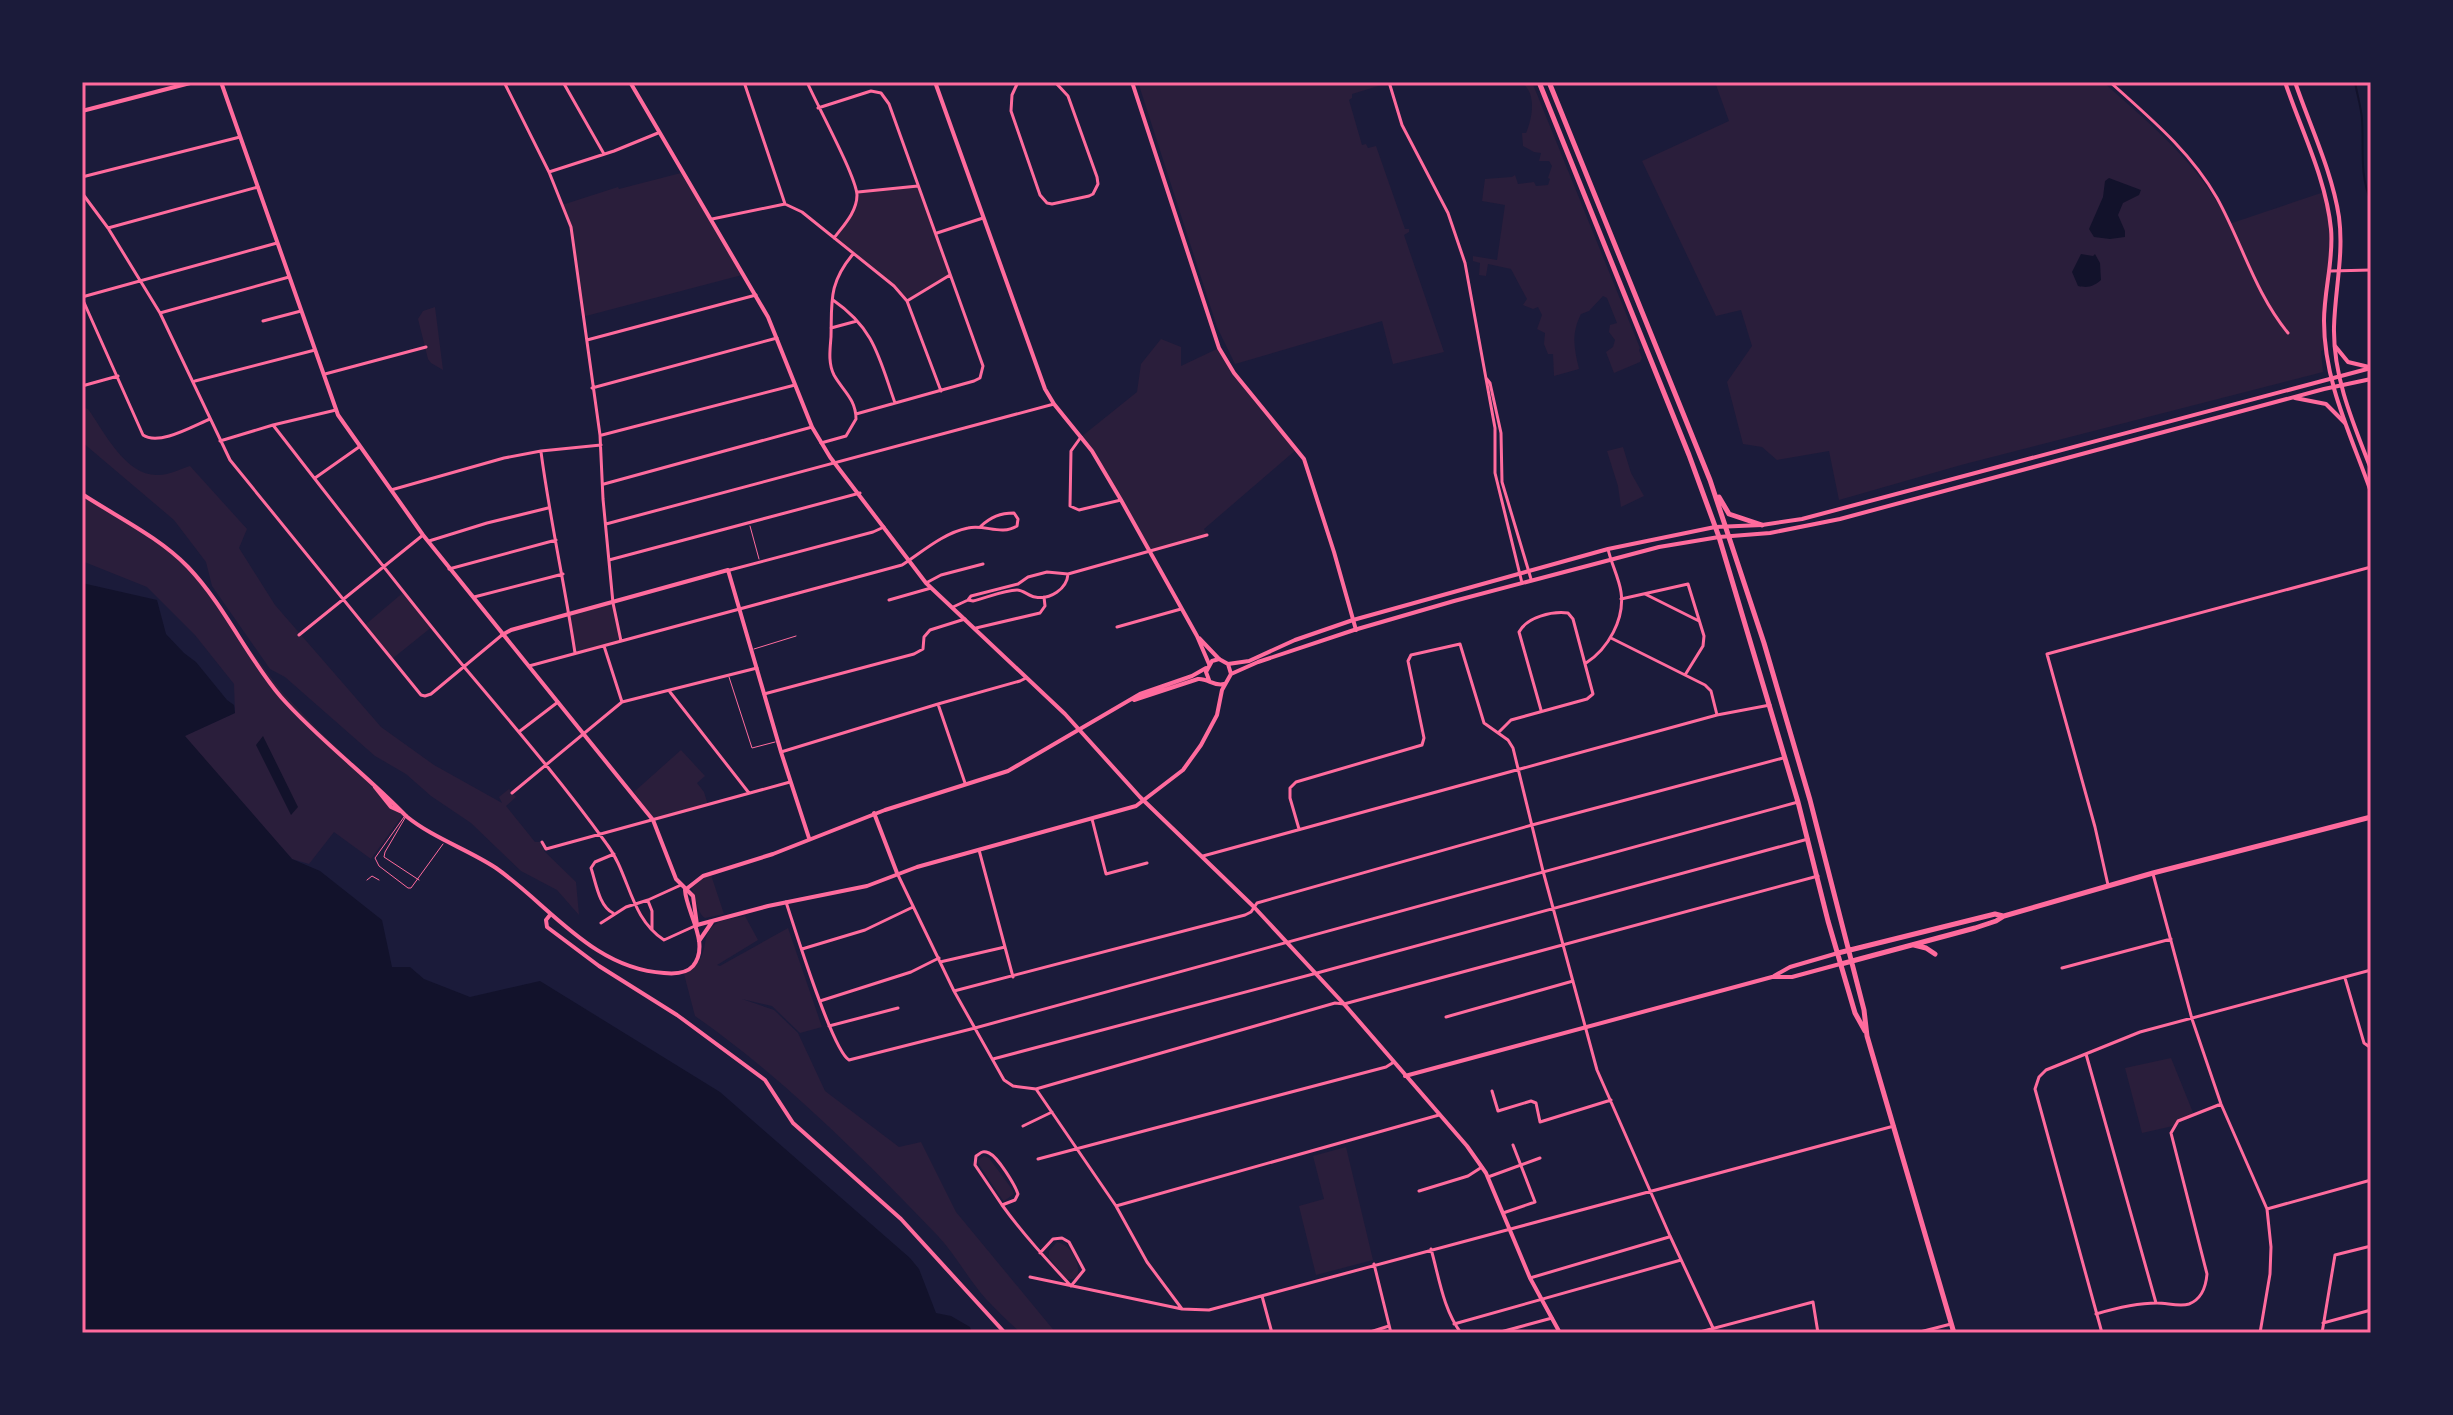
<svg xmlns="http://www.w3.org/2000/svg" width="2453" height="1415" font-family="Merriweather,serif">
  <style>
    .green { fill: #2a1e3b }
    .water { fill: #12122b }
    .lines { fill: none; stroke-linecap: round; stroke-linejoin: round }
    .stream { stroke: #12122b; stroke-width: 2 }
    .service { stroke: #ff6b9d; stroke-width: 1 }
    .minor { stroke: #ff6b9d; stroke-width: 3 }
    .tertiary { stroke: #ff6b9d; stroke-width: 4 }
    .secondary { stroke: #ff6b9d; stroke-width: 4 }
    .primary { stroke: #ff6b9d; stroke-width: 5 }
    .neatline { fill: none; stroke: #ff6b9d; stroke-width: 3 }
  </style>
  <rect width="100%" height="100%" fill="#1b1b3a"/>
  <!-- green -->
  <path class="green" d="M1138 82H1385V84L1352 94V98L1349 100 1362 145 1366 144 1368 148 1376 146 1405 229H1409V232L1404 235 1444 352 1393 364 1382 321 1235 364 1217 327Z
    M1520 82H1532L1640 348 1639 350 1642 358 1640 362 1614 373 1606 352 1613 347 1615 340 1609 332 1610 325 1617 323 1607 298 1603 296 1589 311 1581 314C1571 334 1574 348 1579 369L1554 376 1553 354H1548L1544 344 1545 333 1537 329 1542 315 1538 307 1533 309 1523 305 1527 299 1511 269 1488 264 1486 276 1479 275 1480 263 1473 261V256L1497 260 1505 205 1482 201 1485 179 1512 177 1515 175 1518 184 1534 182 1536 186 1548 185 1550 179 1548 178 1552 166 1549 161H1539L1541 153 1534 152 1523 146 1522 133H1526C1533 117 1537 91 1520 82Z
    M1715 82H2103C2151 125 2201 165 2229 224L2324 192 2331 230 2325 299 2326 349 2321 351 2323 372 1961 465 1839 500 1829 451 1777 460 1762 447 1743 444 1727 382 1752 346 1741 310 1716 316 1642 161 1729 121Z
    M681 173 742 275 582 317 571 227 562 205 618 187 619 189Z
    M918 186 950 275 907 301 901 293 834 238 853 210 857 193Z
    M435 307 443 370 431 363 428 359 418 319 423 311Z
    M1161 339 1181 347V366L1219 348 1225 360 1297 449 1204 529 1207 535 1150 553 1121 500 1081 437 1137 392 1141 364Z
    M82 407 88 409C105 433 126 477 159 475 169 475 180 469 190 466L247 529 239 548 275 605 381 727 434 765 502 803 499 797 509 789 516 797 506 806 535 842H542L546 849 544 851 576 882 579 915 557 890 521 871 471 823 431 796 406 774 375 756 285 677 270 669 212 586 206 562 174 520 82 442Z
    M1623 447 1631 473 1644 496 1621 507 1618 486 1607 451Z
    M82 494 163 546 186 565 282 692 321 733 405 812 371 859 334 832 309 864 292 859 184 736 235 713 234 684 195 635 147 587 82 561Z
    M405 591 433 626 392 659 365 625Z
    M613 603 621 641 575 653 569 614Z
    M681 750 705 776 697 783 704 792 708 805 653 820 634 792Z
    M711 875 724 914 705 918C697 913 696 897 691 888L703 878Z
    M745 916 758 940 717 965 720 966 788 928 822 1027 800 1033 772 1006 742 999 774 1010 798 1033 825 1091 899 1147 921 1142 956 1212 1056 1333H1021C1009 1322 997 1311 986 1299 968 1279 956 1255 938 1236 863 1158 784 1078 695 1016L684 974C713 957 699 938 713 926 720 919 736 918 745 916Z
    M2171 1058 2194 1115 2178 1121 2173 1126 2142 1133 2125 1068Z
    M1346 1147 1373 1260 1316 1275 1299 1206 1324 1199 1313 1156Z
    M984 1156 989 1158 1012 1189 1014 1194 1004 1201 1002 1199 978 1163V1160Z
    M1057 1242C1072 1245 1083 1266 1076 1279H1067L1049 1258V1251Z"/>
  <!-- water -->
  <path class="water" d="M2109 178 2141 190 2139 195 2123 203 2118 215 2125 231V237L2110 239 2094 237 2089 229 2103 197 2105 181Z
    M2081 254 2093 256 2095 254 2100 263 2101 280C2093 287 2088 288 2078 286L2072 272Z
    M82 583 157 600 166 634 184 653 196 662 227 700 234 705 235 713 185 736 292 859 320 871 382 920 392 967H410L424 979 470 997 540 981 720 1092 910 1258 919 1269 936 1313 951 1316 970 1327 972 1333H82Z
    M263 736 298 807 291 815 256 745Z"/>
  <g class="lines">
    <!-- stream -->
    <path class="stream" d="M2355 82C2357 94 2361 107 2362 119 2364 147 2359 175 2371 201"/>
    <!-- service -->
    <path class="service" d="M750 526 759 559
      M754 649 796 636
      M729 677 752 748 775 742
      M404 817 375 858 379 866 408 888H411L443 844
      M405 818 385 852 384 857 419 880
      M367 880 372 876 379 880"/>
    <!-- minor -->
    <path class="minor" d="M504 82 549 172 571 227 600 435 603 499 613 603 621 641
      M563 82 604 154
      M744 82 785 204
      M807 82C817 105 856 176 857 195 857 212 843 226 834 238
      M1018 82 1012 95 1011 111 1040 195 1047 203 1052 204 1089 196 1093 194 1098 184 1097 177 1068 96 1055 82
      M1389 82 1402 125 1448 213 1465 263 1495 428V473L1522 583
      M2110 82C2150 118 2190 151 2217 198 2242 243 2255 293 2288 333
      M818 108 871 91 881 93 889 104 983 366 980 378 974 381 856 414
      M549 172 614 151 658 133
      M82 177 240 137
      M858 192 918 186
      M82 193 108 228 160 313 230 460 421 695 425 696 431 694 502 635
      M712 219 785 204 802 212 894 286 907 301 941 391
      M108 228 258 187
      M937 233 983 218
      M2331 271 2371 270
      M82 297 277 243
      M82 298 143 435C159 446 193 426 210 419
      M833 300C875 329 879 358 895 403
      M907 301 950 275
      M160 313 289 277
      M263 321 301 311
      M831 328 857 321
      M587 340 756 295
      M325 374 426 347
      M1486 378 1490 383 1501 433 1502 482 1531 579
      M195 381 315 350
      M82 386 118 376
      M592 388 777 338
      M273 425C336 506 399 588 465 668 513 725 562 782 606 843 630 874 629 917 664 940L697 925
      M602 435 795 385
      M1081 437 1071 451 1070 506 1079 510 1121 500
      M220 441 273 425 336 410
      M821 443 846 436 856 419C856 399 843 391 834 375 828 363 830 350 831 337 832 302 828 284 853 254
      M541 452C550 520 565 586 575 653
      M315 478 359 447
      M604 484 812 427
      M391 490 504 458 541 451 601 445
      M606 524 1054 404
      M429 541 487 523 548 508
      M609 560 860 493
      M449 569 556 540
      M730 570 873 532 884 527
      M926 583 941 575 983 564
      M1645 594 1699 621
      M474 597 563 574
      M1621 599 1688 584 1704 636 1703 646 1685 675
      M889 600 931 588
      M968 600 973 601C986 598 1004 590 1017 590 1023 590 1029 596 1035 597 1050 600 1067 589 1068 574
      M953 607 968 600 971 596 1018 584 1028 577 1047 572 1068 574 1207 535
      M1117 627 1181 609
      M976 628 1040 613 1045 606 1044 597
      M299 635 423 535
      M1611 638 1705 685 1711 691 1717 715
      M604 646 622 702
      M1586 663C1608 649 1625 619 1621 592 1619 578 1611 563 1608 549
      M529 666 902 565C922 552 943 533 968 528 985 524 1001 536 1017 526L1018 519 1014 513C1000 513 991 517 981 526
      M670 692 749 793
      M764 694 914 654 923 649 924 637 930 630 965 619
      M938 704 965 783
      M520 731 558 702
      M1499 732 1511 720 1587 699 1593 694 1573 619 1568 613C1552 611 1527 617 1519 632L1541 710
      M781 752 938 704 1020 681 1026 678
      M512 793 622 702 757 668
      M1092 819 1106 874 1147 863
      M1299 829 1290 798V788L1296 782 1422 745 1424 738 1408 661 1411 655 1460 644 1484 723 1508 740 1513 748 1543 871 1597 1070 1670 1236 1713 1328
      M542 842 546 849 790 782
      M979 850 1013 977
      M1203 856 1717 715 1770 705
      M2153 874 2192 1019 2221 1104 2267 1209 2271 1247 2270 1274 2260 1333
      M898 875 954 991 1004 1080 1013 1086 1036 1089 1335 1003 1344 1004 1818 876
      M2108 885 2095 827 2047 654 2371 567
      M648 901 652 911V929
      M786 902C795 929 832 1050 849 1060L975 1028 1798 802
      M613 913C599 906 596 883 591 868L595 862 614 854
      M601 923 626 907 648 900 681 885
      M802 949 865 930 913 907
      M940 962 1005 947
      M2062 968 2171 939
      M2345 978 2364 1043 2371 1048
      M954 991 1245 915 1251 912 1257 903 1532 825 1783 758
      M820 1001 911 972 939 958
      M1446 1017 1573 981
      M829 1026 898 1008
      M2086 1054 2156 1303
      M993 1059 1317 973 1808 839
      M1036 1089 1116 1206 1147 1262 1182 1309
      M1492 1091 1498 1111 1531 1101 1536 1103 1540 1122 1611 1100
      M1023 1126 1052 1112
      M1038 1159 1386 1067 1394 1062
      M1488 1177 1540 1158
      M1419 1191 1468 1176 1482 1167
      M1002 1205 975 1165 976 1156C981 1153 982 1150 989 1153 998 1157 1015 1185 1018 1194L1015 1200 1002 1205C1023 1234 1047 1260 1071 1286L1084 1270 1069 1242 1062 1238 1053 1239 1040 1253
      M1116 1206 1439 1115
      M2267 1209 2371 1180
      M1503 1213 1535 1202 1513 1145
      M1431 1249C1439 1277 1443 1309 1461 1333
      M1374 1264 1391 1333
      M1030 1277 1182 1309 1209 1310 1894 1126
      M1530 1278 1669 1237
      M1262 1296 1272 1333
      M2096 1314C2116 1308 2136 1303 2157 1303 2167 1303 2180 1307 2189 1304 2202 1299 2206 1286 2207 1274L2171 1133 2178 1121 2221 1104
      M2323 1323 2371 1310
      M1454 1324 1681 1260
      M1367 1333 1389 1326
      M1497 1333 1552 1318
      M1696 1333 1813 1302 1818 1333
      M1916 1333 1951 1324
      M2102 1333 2035 1089 2039 1077 2046 1070 2140 1032 2371 970
      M2322 1333 2335 1255 2371 1246"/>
    <!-- tertiary -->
    <path class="tertiary" d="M221 82 338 415 423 535 653 820 676 879 693 896 697 925
      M630 82 768 317 812 427 830 457 926 583 1065 714 1140 797 1254 907 1344 1004 1467 1146 1486 1173 1530 1278 1560 1333
      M935 82 1045 389 1054 404 1092 451 1121 500 1197 636 1209 664
      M1132 82 1219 348 1234 373 1304 459 1334 552 1356 630
      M2285 82C2301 130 2326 178 2331 229 2334 259 2324 290 2324 321 2324 382 2351 435 2371 492
      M2295 82C2310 126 2332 171 2339 217 2344 254 2335 290 2334 327 2333 377 2353 423 2371 469
      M82 111 194 82
      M82 494C117 517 159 537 188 567 225 606 247 657 281 697 319 740 367 775 406 816
      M502 635 511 630 728 570 781 752 809 838
      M1199 638 1219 659
      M375 787 391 807 402 812
      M874 813 897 873
      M550 915 546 920 547 927 599 966 677 1015 765 1080 793 1123 901 1219 1005 1333
      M1774 976 1790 967 1838 953
      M1405 1076 1772 977H1792L1840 964"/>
    <!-- secondary -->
    <path class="secondary" d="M2335 346 2348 362 2369 367
      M2295 398 2326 404 2345 423
      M1228 664 1249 661 1295 640 1353 620 1608 549 1715 527 1762 525 1802 519 2371 368
      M1231 674 1258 662 1354 630 1454 601 1659 547 1719 537 1770 533 1840 519 2324 389 2371 379
      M1134 700 1198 679C1208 678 1214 687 1224 684
      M406 816C433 838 467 849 496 868 549 905 593 969 664 973 674 974 686 974 693 966 711 944 686 912 685 890L703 876 773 854 885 810 1008 771 1140 694 1192 676 1206 668
      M697 925 768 906 867 886 917 867 1136 806 1183 770 1201 745 1217 715 1222 690 1231 674 1228 664 1219 659 1212 661 1206 672 1209 680
      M699 941 712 922"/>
    <!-- primary -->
    <path class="primary" d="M1539 82 1689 455 1719 537 1798 802 1828 921 1855 1013 1865 1031
      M1549 82 1710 480 1764 643 1810 800 1864 1010 1867 1036 1954 1333
      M1719 497 1729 514 1762 525
      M1914 945 1926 948 1935 954
      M1838 953 1995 914 2003 916
      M1841 964 1975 928 1996 921 2004 916 2153 873 2371 817"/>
  </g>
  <!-- border -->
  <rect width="2453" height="1415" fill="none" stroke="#1b1b3a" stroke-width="168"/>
  <rect x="84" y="84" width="2285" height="1247" class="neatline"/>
</svg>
